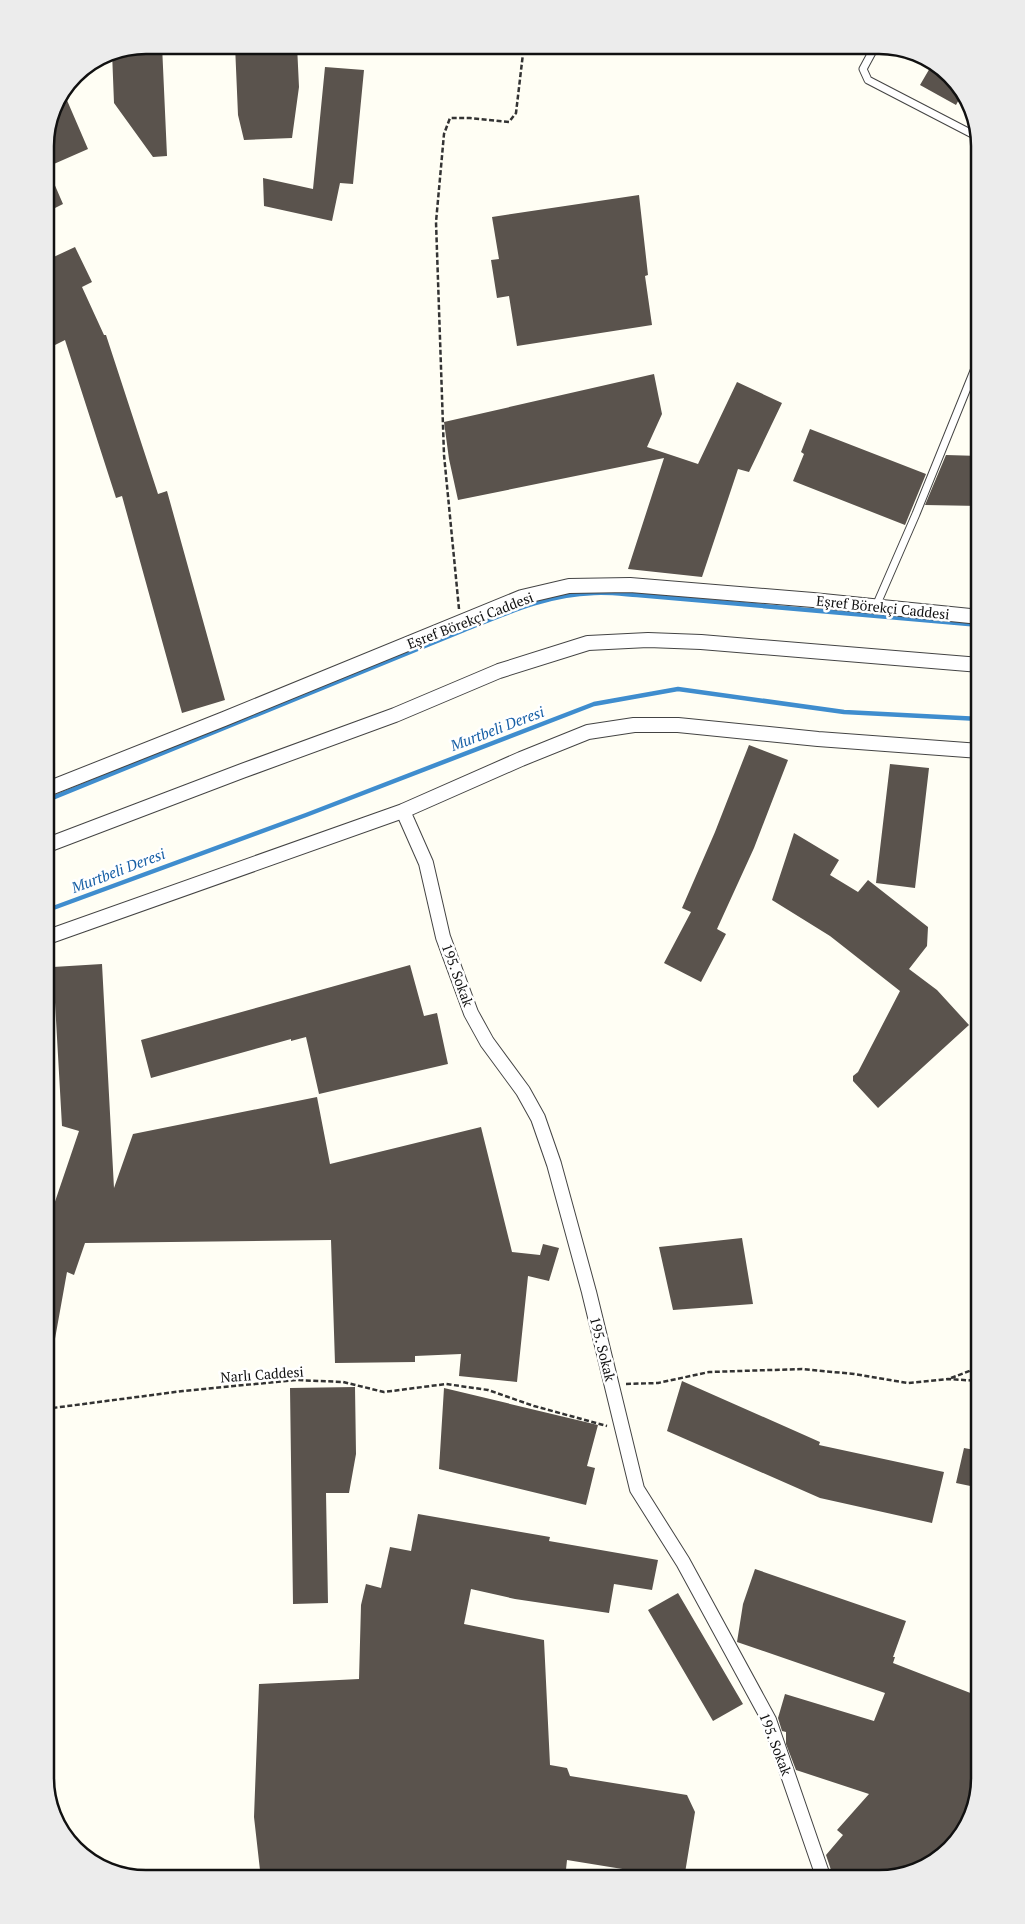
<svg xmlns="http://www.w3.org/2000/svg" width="1025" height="1924" font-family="'PT Serif',serif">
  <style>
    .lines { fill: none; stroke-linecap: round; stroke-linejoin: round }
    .stream { stroke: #3f8dce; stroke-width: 4.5 }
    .building { fill: #5a534d }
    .service-casing { stroke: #444; stroke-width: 9 }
    .minor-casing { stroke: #444; stroke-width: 16 }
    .path { stroke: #333; stroke-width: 2.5; stroke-dasharray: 5 2.5; stroke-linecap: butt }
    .service { stroke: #fff; stroke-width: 7 }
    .minor { stroke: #fff; stroke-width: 14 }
    .labels { text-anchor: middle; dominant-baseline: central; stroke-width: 5; stroke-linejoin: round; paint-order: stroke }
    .street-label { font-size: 14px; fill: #111; stroke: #fff }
    .water-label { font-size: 15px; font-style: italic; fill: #175fa5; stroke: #fff }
    .rim { fill: none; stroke: #111; stroke-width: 2.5 }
  </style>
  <rect width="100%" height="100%" fill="#fffef4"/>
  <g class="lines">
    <!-- stream -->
    <path class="stream" d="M45 801 464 630C506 613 548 594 594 593 608 592 623 594 637 595L980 625
      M45 911 306 815 594 704 678 689 844 712 980 719"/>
  </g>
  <!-- building -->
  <path class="building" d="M146 45H162L167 156 153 157 114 103 112 52Z
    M235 45H297L299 87 292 138 244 140 238 115Z
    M934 61 962 94 956 105 920 85Z
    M325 67 364 70 353 184 340 183 332 221 264 206 263 178 313 189Z
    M63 91 88 149 47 167 63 204 45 213V139L55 101Z
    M639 195 648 275 645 276 652 325 517 346 509 296 497 298 491 260 499 259 492 217Z
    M75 247 92 282 82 287 104 335H106L158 494 167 491 225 700 182 713 122 496 116 498 65 340 45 350V261Z
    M654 374 662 414 647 447 698 464 737 382 782 403 749 472 738 469 702 577 628 569 664 458 458 500 449 459 444 422Z
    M810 429 926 474 905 525 793 481 804 454 801 452Z
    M946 455 980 456V506L925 505Z
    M749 745 788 760 754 848 717 929 726 934 701 982 664 963 691 912 682 908 715 832Z
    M890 764 929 768 915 888 876 883Z
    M794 833 839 860 830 875 858 892 868 880 928 927 927 946 909 969 937 990 969 1025 878 1108 853 1081V1076L858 1072 900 991 830 936 772 900Z
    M102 964 114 1188 133 1134 317 1097 330 1164 481 1127 512 1252 540 1255 543 1244 559 1248 549 1281 528 1276 517 1382 459 1376 461 1354 415 1356V1362L335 1363 331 1240 85 1243 74 1275 67 1272 51 1361 45 1360V1231L79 1131 62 1126 53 967Z
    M410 965 424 1016 437 1013 448 1064 319 1094 306 1037 291 1041V1039L151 1078 141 1040Z
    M742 1238 753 1304 673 1310 659 1247Z
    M682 1381 820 1442 819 1445 944 1472 932 1523 820 1498 667 1431Z
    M355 1387 356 1454 349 1493H326L328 1603 293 1604 290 1388Z
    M444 1388 598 1425 587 1466 595 1468 586 1505 439 1469Z
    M964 1448 980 1451V1488L956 1483Z
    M418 1514 550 1537 549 1541 658 1560 652 1590 614 1584 609 1613 515 1599 471 1589 464 1624 544 1640 550 1765 567 1768 570 1776 687 1795 695 1812 684 1879 567 1860 565 1879H494L451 1870 450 1879H261L254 1817 259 1684 359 1679 361 1605 366 1584 381 1588 390 1547 411 1551Z
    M755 1569 906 1621 893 1657H895L893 1663 973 1694 972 1697 980 1700V1779L963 1834 918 1871 880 1879H834L826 1855 843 1835 837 1830 869 1794 796 1770 786 1744V1732L782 1731 778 1718 785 1694 874 1721 885 1693 737 1642 743 1604Z
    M678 1593 743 1704 713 1721 648 1610Z"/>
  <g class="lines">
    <defs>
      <path id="service" d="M876 45 863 69 868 80 978 137
        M876 606 916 514 980 356"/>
      <path id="minor" d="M45 790 224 719 522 597 569 586 630 585 813 600 980 617
        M403 811 426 863 443 937 471 1013 487 1042 523 1091 538 1118 554 1164 589 1292 637 1489 683 1562 769 1720 824 1879
        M45 846 242 771 395 715 499 671 588 643 648 640 701 642 980 665
        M45 938 403 811 521 759 588 732 634 725H678L818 739 980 751"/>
    </defs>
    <!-- service casing -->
    <use href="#service" class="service-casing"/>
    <!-- minor casing -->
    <use href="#minor" class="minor-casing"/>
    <!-- path -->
    <path class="path" d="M459 609 444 455 436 222 444 134 450 118H470L509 122 516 113 524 45
      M951 1378 980 1367
      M626 1384 658 1383 709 1372 802 1369 854 1374 908 1383 948 1379 980 1381
      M45 1409 183 1391 296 1380 343 1382 384 1392 446 1384 488 1390 534 1406 607 1426"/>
    <!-- service -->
    <use href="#service" class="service"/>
    <!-- minor -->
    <use href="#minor" class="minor"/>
  </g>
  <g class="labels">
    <!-- street labels -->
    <g class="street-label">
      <text transform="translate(883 607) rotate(6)">Eşref Börekçi Caddesi</text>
      <text transform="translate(470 620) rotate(-21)">Eşref Börekçi Caddesi</text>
      <text transform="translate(458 975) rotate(70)">195. Sokak</text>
      <text transform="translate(603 1349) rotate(76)">195. Sokak</text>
      <text transform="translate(262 1374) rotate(-4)">Narlı Caddesi</text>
      <text transform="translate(776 1744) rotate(69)">195. Sokak</text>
    </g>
    <!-- water labels -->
    <g class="water-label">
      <text transform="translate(497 728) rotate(-21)">Murtbeli Deresi</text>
      <text transform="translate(118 870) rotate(-21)">Murtbeli Deresi</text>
    </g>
  </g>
  <!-- crop -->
  <path d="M0 0H1025V1924H0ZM146 54H879A92 92 0 0 1 971 146V1778A92 92 0 0 1 879 1870H146A92 92 0 0 1 54 1778V146A92 92 0 0 1 146 54Z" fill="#ececec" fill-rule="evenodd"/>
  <path class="rim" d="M146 54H879A92 92 0 0 1 971 146V1778A92 92 0 0 1 879 1870H146A92 92 0 0 1 54 1778V146A92 92 0 0 1 146 54Z"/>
</svg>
